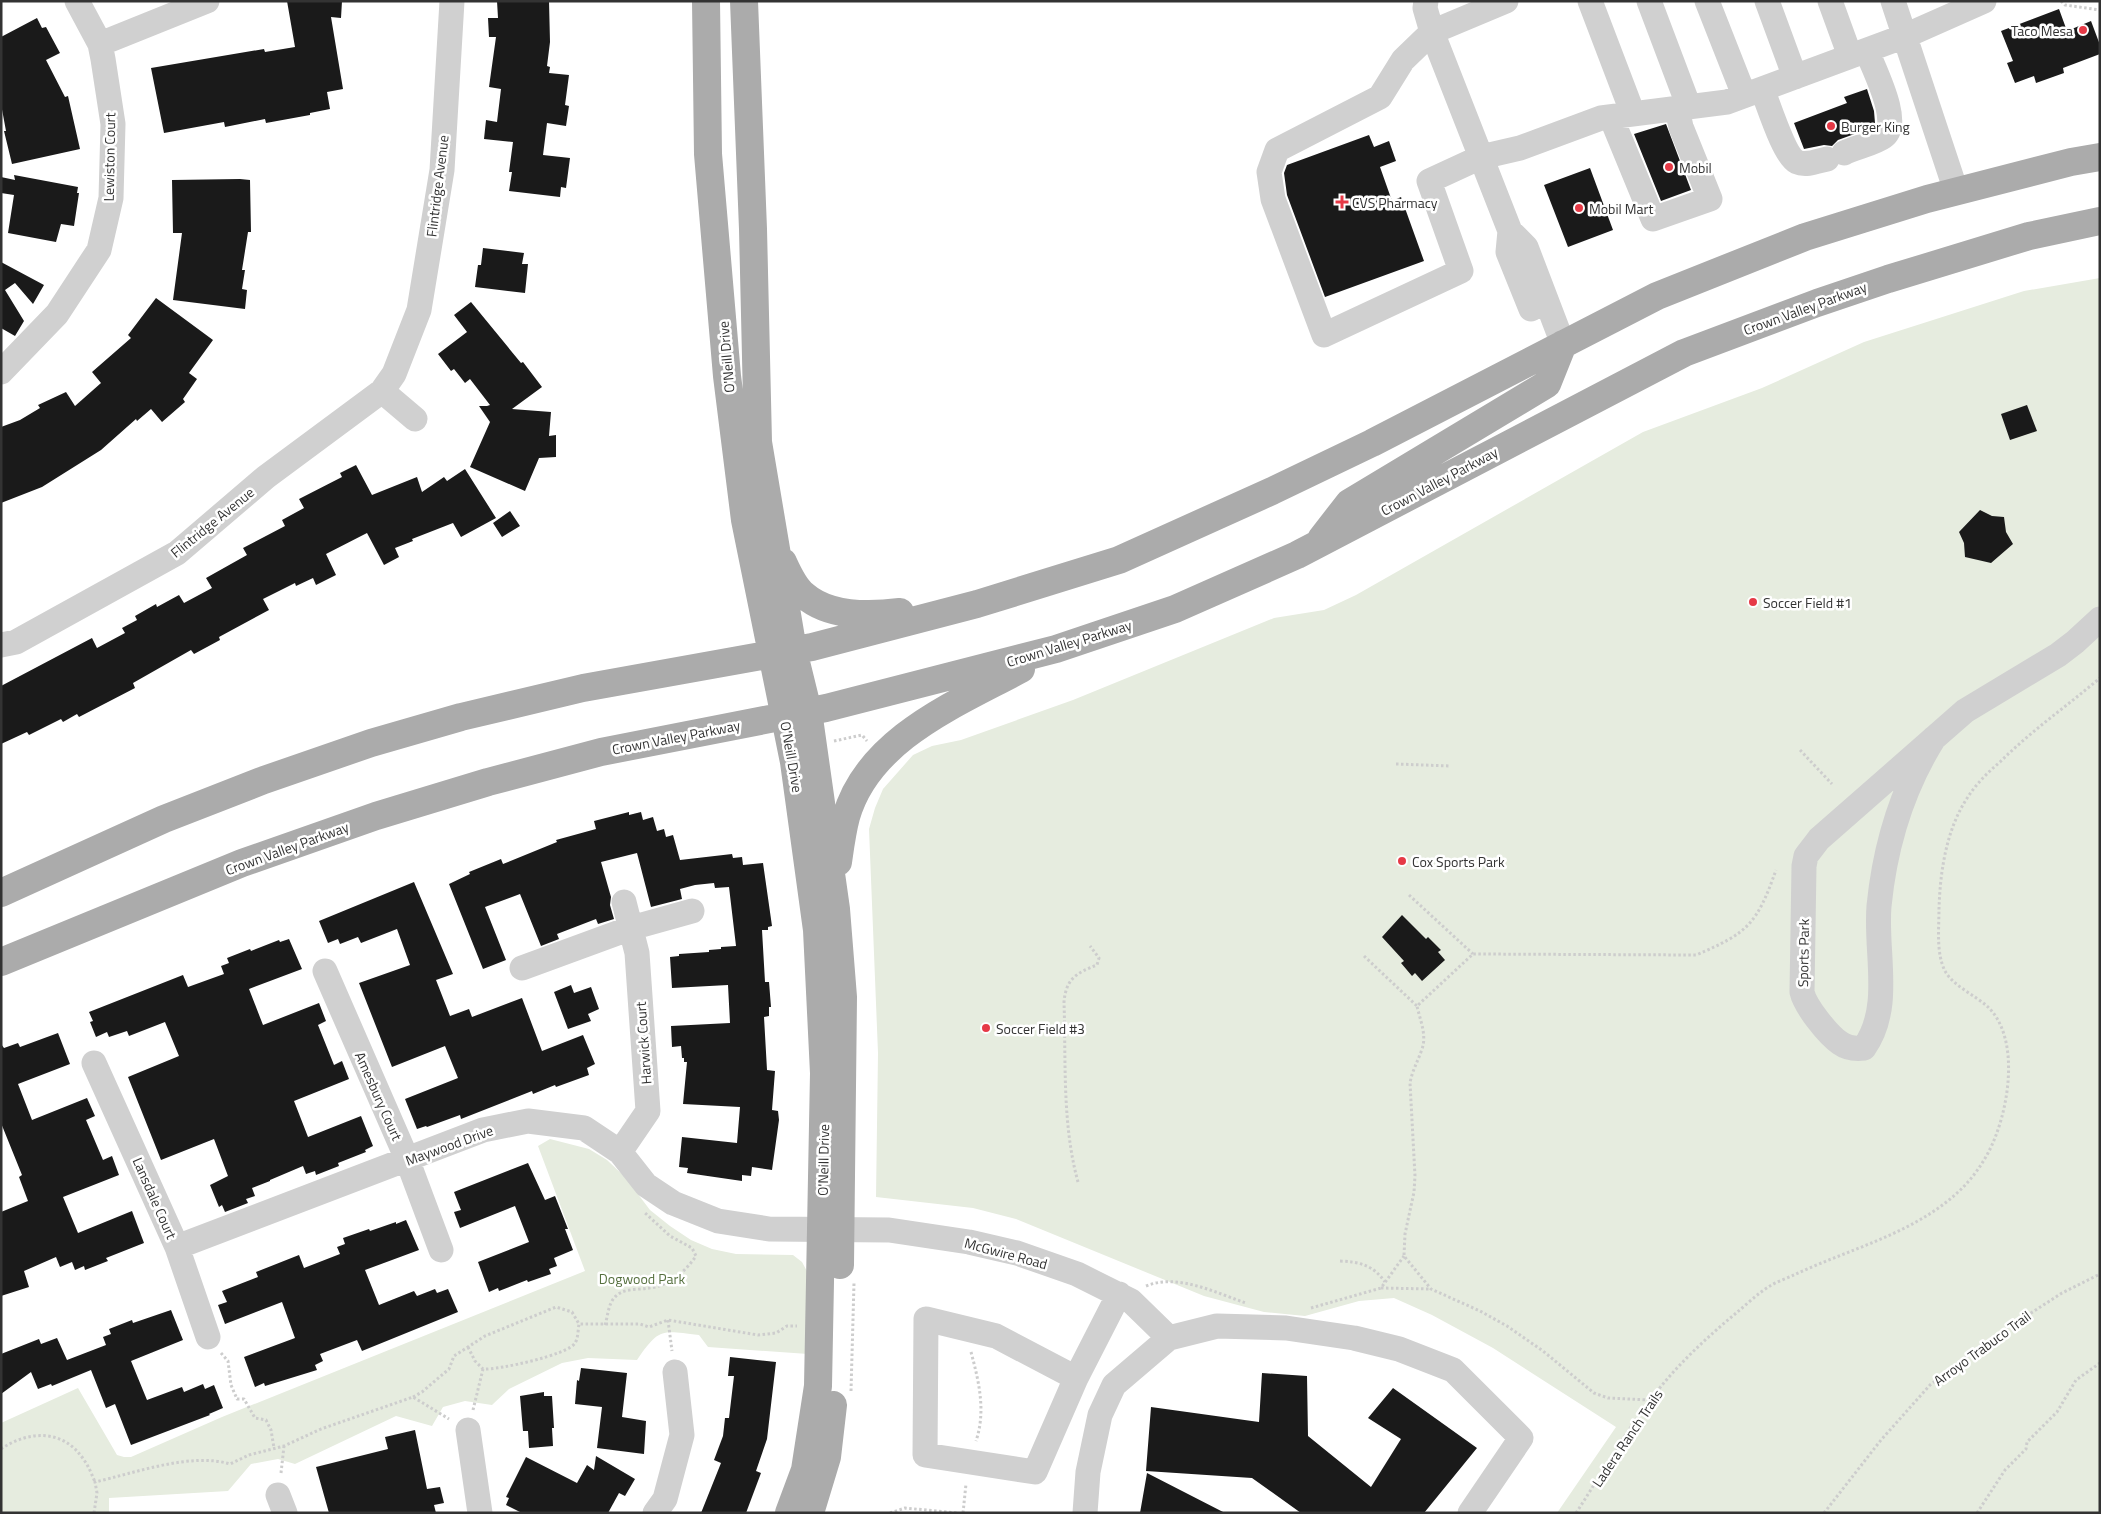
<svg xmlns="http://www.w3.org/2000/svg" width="2101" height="1514" font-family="'Titillium Web',sans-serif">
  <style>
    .green { fill: #e6ecdf }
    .building { fill: #1a1a1a }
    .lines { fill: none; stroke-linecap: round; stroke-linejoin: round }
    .path { stroke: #cdcdcd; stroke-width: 3; stroke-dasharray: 2.5 2.5; stroke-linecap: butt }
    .minor { stroke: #d0d0d0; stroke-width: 25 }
    .major { stroke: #ababab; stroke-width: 28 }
    .poi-dot { fill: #e63946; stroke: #fff; stroke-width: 2 }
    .labels { text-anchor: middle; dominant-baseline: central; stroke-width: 5; stroke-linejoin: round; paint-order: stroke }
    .poi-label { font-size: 14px; fill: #333; stroke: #fff; text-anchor: start }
    .street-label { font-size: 14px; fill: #333; stroke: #fff }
    .park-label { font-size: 14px; fill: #56703f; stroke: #fff }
  </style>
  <rect width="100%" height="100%" fill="#fff"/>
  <!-- green -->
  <path class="green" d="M2100 278V1513H1557L1616 1427 1493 1348 1432 1315 1394 1298 1359 1301 1305 1316 1264 1312 1204 1296 1016 1219 973 1208 876 1197 878 1053 869 829 875 808 883 789 913 755 932 746 961 740 1073 700 1274 618 1324 610 1356 595 1643 432 1762 388 1864 342 2024 291Z
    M550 1139 589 1149 607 1160 625 1177 650 1210 670 1226 691 1240 712 1249 736 1254 793 1255 802 1262 809 1275 808 1354 708 1347 699 1335C661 1331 660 1327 637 1360L588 1358 562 1363 509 1389 492 1405 465 1401 443 1407 432 1426 396 1416 295 1464 278 1459 251 1464 228 1491 109 1498V1513H1V1423L78 1388 117 1455 124 1457H131L222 1417 585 1271 538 1146Z"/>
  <!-- building -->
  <path class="building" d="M287 1H342L341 18 331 17 343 89 327 92 330 109 310 113V115L266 123 265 119 225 127 224 122 164 133 151 68 264 49 265 52 295 47Z
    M497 1H549L550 42 547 66 550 67 549 73 569 75 565 105 569 106 566 126 547 123 543 155 570 158 566 188 561 187 560 197 509 191 512 172H509L513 142 484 139 486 120 497 122 501 89 489 87 496 37H489L488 18H498Z
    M2059 9 2067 31 2091 21 2100 45V54L2063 68 2064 73 2036 83 2034 76 2015 83 2007 63 2013 61 2001 31Z
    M37 18 42 28 46 27 60 53 46 60 65 97 68 96 80 149 12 164 4 131H6L1 104V37Z
    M1867 89 1874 111 1875 123 1859 129 1860 132 1838 140 1832 146 1824 145 1804 149 1794 123 1847 103 1844 97Z
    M1666 124 1691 190 1661 201 1634 134Z
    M1369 135 1374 147 1389 141 1396 161 1380 167 1392 201 1401 197 1424 261 1325 297 1287 195 1284 173 1287 165Z
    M1590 168 1613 230 1568 247 1544 185Z
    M14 175 78 187 77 193H79L74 226 61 224 56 242 8 233 14 195 1 193V177L15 180Z
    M240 179 250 180 251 232H248L242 270H245L242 289 247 290 245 309 173 300 182 233H173L172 180Z
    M483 248 524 253 522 264H528L525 293 475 287 478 265H481Z
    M1 262 44 285 33 304 15 283 5 290 24 321 15 336 1 328Z
    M156 298 213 340 189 373 197 379 183 399 185 402 162 422 151 409 137 421 136 419 101 450 42 487 1 503V427L20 420 40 408 38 405 66 392 75 406 101 383 92 372 131 338 128 335Z
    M471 302 521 363 523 362 542 387 512 409 551 412 549 436 556 435V457L539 458 525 491 470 467 490 422 479 406H487L490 405 470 379 465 383 454 369 451 371 438 354 467 332 454 315Z
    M2027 405 2037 431 2010 440 2001 414Z
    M356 465 372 495 417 477 422 492 444 477 447 481 465 469 496 518 461 537 453 523 412 539 413 541 395 548 399 557 384 565 367 533 326 554 336 575 316 585 313 578 296 586 295 583 263 599 269 610 219 637 220 640 194 654 191 650 133 683 135 688 79 717 77 714 63 722 61 719 29 735 27 732 1 744V686L92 638 97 648 125 633 122 628 137 620 135 616 156 604 157 607 179 595 184 603 212 588 206 578 247 555 243 548 285 526 282 520 304 508 299 499 342 477 340 473Z
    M1980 510 1992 516 2004 517 2006 532 2013 544 1991 563 1965 557 1964 543 1959 532Z
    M510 511 520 526 502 537 493 523Z
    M629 812V815L641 812 643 820 653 817 657 831 664 829 666 837 673 835 680 860 732 854 733 858 742 857 743 865 763 863 772 926 768 927V930H762L765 982H769L771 1007H769V1016L764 1017 767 1070 775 1071 772 1110 778 1111 779 1120 772 1170 752 1167 751 1176 742 1175V1181L687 1173 688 1168 679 1167 682 1137 737 1143 740 1107 683 1104 687 1062H684V1058H682L681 1046 672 1047 671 1026 730 1023 728 985 672 988 670 957 679 956V954L709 952V950L721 949V947L736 946 729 887 715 888 714 883 695 885 680 889 682 899 651 907 637 853 601 862 611 897 610 905 614 919 598 924 596 919 557 934 559 939 541 946 520 894 485 907 506 960 483 969 449 884 470 874 469 872 501 859 503 864 557 842 556 840 596 829 594 821Z
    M414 882 453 974 436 980 450 1016 469 1009 472 1017 522 998 542 1051 583 1035 595 1064 587 1068 589 1075 556 1087 555 1085 533 1094 532 1091 461 1119 460 1115 427 1127 426 1126 417 1129 405 1099 458 1078 445 1046 392 1067 359 983 410 965 397 929 361 943 358 937 340 944 338 939 328 943 319 921Z
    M1402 915 1426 939 1428 937 1441 950 1438 952 1445 960 1422 981 1415 973 1412 976 1401 963 1404 961 1382 937Z
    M289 939 302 969 249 989 263 1025 319 1003 326 1021 318 1025 334 1065 342 1061 349 1079 294 1101 308 1137 361 1116 373 1146 365 1150 366 1152 338 1163 339 1166 316 1175 315 1171 306 1174 303 1166 270 1180V1181L252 1188 255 1196 246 1199 248 1203 225 1212 222 1205 219 1207 210 1185 228 1176 214 1139 161 1160 128 1077 179 1056 165 1022 129 1036 127 1031 109 1037 107 1032 96 1037 90 1022 93 1021 89 1012 183 975 188 987 224 974 221 966 229 963 227 958 250 949 251 951 279 940 280 942Z
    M571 985 574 993 591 987 599 1009 588 1014 591 1021 568 1029 554 992Z
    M58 1033 70 1064 18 1084 32 1120 87 1098 95 1116 86 1120 103 1160 112 1156 119 1175 63 1197 78 1233 132 1211 144 1243 106 1258 108 1261 85 1270 84 1266 75 1270 72 1262 60 1267 56 1257 24 1271 29 1287 1 1296V1212L28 1201 19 1177 22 1175 1 1123V1044L4 1048 18 1043 20 1047Z
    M528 1163 545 1200 555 1196 568 1229H565L573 1250 554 1258 557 1266 549 1269 551 1274 528 1282 527 1280 499 1291 498 1288 489 1292 478 1262 529 1242 515 1206 460 1228 454 1212 461 1210 454 1192Z
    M406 1220 419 1250 365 1270 379 1305 414 1291 417 1296 435 1289 437 1293 448 1289 458 1312 362 1351 357 1340 320 1354 323 1361 315 1365 317 1370 265 1386 264 1383 255 1387 244 1357 295 1338 282 1302 225 1324 218 1305 227 1302 222 1291 258 1277 256 1272 299 1255 304 1268 340 1254 337 1247 345 1244 343 1238 369 1229 370 1231 396 1222V1224Z
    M171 1310 183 1340 131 1361 147 1400 182 1387 184 1392 203 1384 205 1389 214 1385 223 1408 209 1414 210 1415 131 1445 115 1404 106 1408 91 1370 52 1386 51 1384 38 1389 31 1372 1 1394V1354L39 1339 41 1344 57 1338 67 1360 106 1345 103 1337 111 1334 109 1329 132 1320 133 1323Z
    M730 1357 776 1362 767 1439 756 1471 761 1473 746 1513H701L721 1463 714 1460 723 1436 725 1418H729L734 1376H728Z
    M581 1368 627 1373 622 1417 646 1421 644 1454 597 1448 602 1407 575 1404 577 1380 579 1381Z
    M1262 1373 1307 1376 1308 1436 1371 1487 1401 1439 1368 1418 1393 1388 1477 1448 1424 1513H1301L1252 1478 1146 1471 1151 1407 1259 1422Z
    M544 1392V1396H552L554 1428H552L553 1446 529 1448 528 1431H523L520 1396Z
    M415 1430 427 1489 440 1487 444 1503 434 1505 436 1513H329L316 1467 388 1449 385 1437Z
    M596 1456 635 1479 625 1496 619 1493 608 1513H522L506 1505 509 1498 506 1497 526 1457 577 1483 587 1465 594 1470Z
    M1147 1473 1225 1513H1140Z"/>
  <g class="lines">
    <!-- path -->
    <path class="path" d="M2061 1 2065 5 2100 10
      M834 741 862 735 867 741
      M1800 750 1832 784
      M1396 764 1450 766
      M1409 895 1473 954
      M1364 956 1417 1006
      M1078 1182C1062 1124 1066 1062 1064 1002 1066 979 1076 973 1097 965L1099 958 1090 946
      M1340 1261C1360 1262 1373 1265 1385 1282
      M1146 1286C1178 1273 1216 1293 1246 1303
      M1381 1288 1430 1289
      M1311 1308 1381 1288 1404 1256
      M668 1320 672 1351
      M605 1325C608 1316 608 1303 616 1296 624 1288 638 1290 649 1288 669 1286 685 1272 696 1256L692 1248 670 1236 644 1212
      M468 1347 475 1361 483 1369C498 1370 568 1355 575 1343 578 1339 578 1330 579 1324H640L649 1327 668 1320 758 1335 776 1333 787 1326H797
      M971 1352C979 1382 986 1411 976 1441
      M221 1353 228 1361 231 1385 237 1399H244L255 1418 266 1420 271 1430 274 1448
      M851 1391 854 1283
      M413 1397 422 1392 449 1369 454 1356 485 1336 556 1307 572 1312 579 1324
      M1650 1400 1608 1398 1594 1393 1543 1351 1507 1326 1480 1311 1431 1289 1404 1256 1405 1234 1414 1192 1415 1176 1410 1083C1412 1071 1418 1061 1422 1049 1427 1035 1420 1020 1417 1006L1473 954 1696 955C1748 933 1757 924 1776 870
      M473 1410 483 1369
      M1 1449C29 1430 64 1429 84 1460 89 1467 92 1475 95 1482
      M281 1473 284 1446
      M94 1513 97 1493 95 1482C135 1473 191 1452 230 1464L249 1455 284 1446 321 1429 413 1397 449 1419
      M890 1513 905 1508 957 1513
      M963 1513 966 1484
      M1576 1513C1601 1475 1624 1434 1651 1399 1675 1367 1705 1339 1735 1314 1746 1305 1758 1293 1770 1286 1778 1281 1788 1278 1796 1274 1865 1242 1950 1225 1988 1153 2008 1116 2022 1040 1988 1007 1975 995 1953 986 1945 971 1936 953 1939 929 1939 909 1940 873 1946 831 1966 800 1975 785 1987 773 2000 762 2031 731 2067 706 2100 678
      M1824 1513 1881 1440 1930 1385 1983 1344 2062 1293 2100 1274
      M1977 1513 2005 1470 2026 1449 2027 1442 2057 1412 2076 1380 2100 1363"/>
    <!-- minor -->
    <path class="minor" d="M1426 1 1425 8 1432 32 1510 231 1526 247 1563 344
      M1506 1 1432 32 1403 60 1380 97 1277 150 1269 172 1273 199 1324 335 1461 271 1429 181 1481 157 1520 148 1601 118 1727 102 1905 36 1984 1
      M1590 1 1633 114
      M1649 1 1689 107
      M1707 1 1744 95
      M1767 1 1795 77
      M1830 1 1850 56
      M1893 1 1956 191
      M100 44 207 1
      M1762 89C1768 103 1784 156 1797 162 1806 166 1818 161 1827 159
      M1611 117 1653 219 1710 199 1681 127 1677 109
      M1844 153C1854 148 1875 143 1883 137 1903 124 1873 68 1867 51
      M1510 231 1508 252 1531 309
      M1 372 57 314 99 250 111 198 113 124 103 59 100 44 77 1
      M382 391 415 419
      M1 645 16 642 177 553 266 477 382 391 394 374 419 310 442 170 452 1
      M1934 738C1902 789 1885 846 1879 906 1875 953 1893 1007 1864 1048 1856 1049 1847 1048 1840 1043 1828 1035 1805 1006 1802 992L1804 866 1806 856 1819 839 1965 711 2058 655 2075 642 2100 619
      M522 968 631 928 692 911
      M325 971 407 1159 441 1250
      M94 1063 177 1247 208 1337
      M620 1152 648 1111 637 953 624 902
      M177 1247 483 1130 528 1121 584 1128 620 1152 646 1185 673 1203 718 1221 769 1229 889 1230 969 1242 1017 1253 1077 1274 1131 1301 1169 1338
      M1076 1378 996 1336 926 1319 925 1455 1035 1472 1076 1378 1119 1294
      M468 1430 480 1513
      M278 1495 285 1513
      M655 1513 665 1499 682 1435 675 1372
      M1085 1513 1088 1472 1100 1415 1114 1385 1169 1338 1217 1326 1286 1328 1354 1338 1399 1349 1453 1370 1521 1438 1470 1513"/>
    <!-- major -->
    <path class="major" d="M706 1 708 154 727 376 745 520 794 762 817 930 824 1073 818 1386 805 1470 789 1513
      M744 1 753 229 758 442 793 650 808 711 836 909 843 997 840 1265
      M1321 539 1349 503 1547 384 1563 344
      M783 562C788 573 794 587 804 595 829 617 868 616 900 612
      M838 862C840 848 842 832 846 817 868 739 956 704 1021 669
      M1 893 164 819 264 780 371 743 461 717 583 688 812 647 977 604 1119 560 1272 491 1372 443 1657 296 1805 237 1927 199 2071 162 2100 157
      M1 962 242 863 376 816 488 782 601 752 826 708 1056 649 1175 609 1297 555 1684 353 1817 303 1888 279 2029 236 2100 221
      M810 1513 827 1457 833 1405"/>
  </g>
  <!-- markers -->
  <g class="poi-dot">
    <circle cx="2083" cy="30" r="5"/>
    <circle cx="1831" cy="126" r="5"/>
    <circle cx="1669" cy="167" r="5"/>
    <path d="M1339.5 194.5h5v5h5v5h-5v5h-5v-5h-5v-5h5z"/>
    <circle cx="1579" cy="208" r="5"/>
    <circle cx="1753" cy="602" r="5"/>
    <circle cx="1402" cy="861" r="5"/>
    <circle cx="986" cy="1028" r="5"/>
  </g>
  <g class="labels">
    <!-- poi labels -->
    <g class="poi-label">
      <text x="2073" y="30" text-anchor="end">Taco Mesa</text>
      <text x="1841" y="126">Burger King</text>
      <text x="1679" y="167">Mobil</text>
      <text x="1352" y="202">CVS Pharmacy</text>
      <text x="1589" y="208">Mobil Mart</text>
      <text x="1763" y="602">Soccer Field #1</text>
      <text x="1412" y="861">Cox Sports Park</text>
      <text x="996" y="1028">Soccer Field #3</text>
    </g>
    <!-- street labels -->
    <g class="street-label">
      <text transform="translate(109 157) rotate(-89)">Lewiston Court</text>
      <text transform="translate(437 186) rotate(-83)">Flintridge Avenue</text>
      <text transform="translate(1805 308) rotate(-20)">Crown Valley Parkway</text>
      <text transform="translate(726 357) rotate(-95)">O'Neill Drive</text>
      <text transform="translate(1439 481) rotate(-28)">Crown Valley Parkway</text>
      <text transform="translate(212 522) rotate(-39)">Flintridge Avenue</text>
      <text transform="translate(1069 643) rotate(-17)">Crown Valley Parkway</text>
      <text transform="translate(676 737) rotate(-11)">Crown Valley Parkway</text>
      <text transform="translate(792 757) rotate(80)">O'Neill Drive</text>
      <text transform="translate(287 848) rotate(-20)">Crown Valley Parkway</text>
      <text transform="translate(1803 953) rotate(-89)">Sports Park</text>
      <text transform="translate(643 1043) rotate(-94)">Harwick Court</text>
      <text transform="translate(379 1096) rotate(66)">Amesbury Court</text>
      <text transform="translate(449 1145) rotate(-20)">Maywood Drive</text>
      <text transform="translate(823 1160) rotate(-89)">O'Neill Drive</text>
      <text transform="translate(155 1198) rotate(66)">Lansdale Court</text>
      <text transform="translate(1006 1253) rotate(15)">McGwire Road</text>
      <text transform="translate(1982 1348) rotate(-36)">Arroyo Trabuco Trail</text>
      <text transform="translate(1627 1438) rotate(-56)">Ladera Ranch Trails</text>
    </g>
    <!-- park labels -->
    <g class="park-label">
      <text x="642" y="1278">Dogwood Park</text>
    </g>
  </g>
  <!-- border -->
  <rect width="2101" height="1514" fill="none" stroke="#333333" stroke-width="5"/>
</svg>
